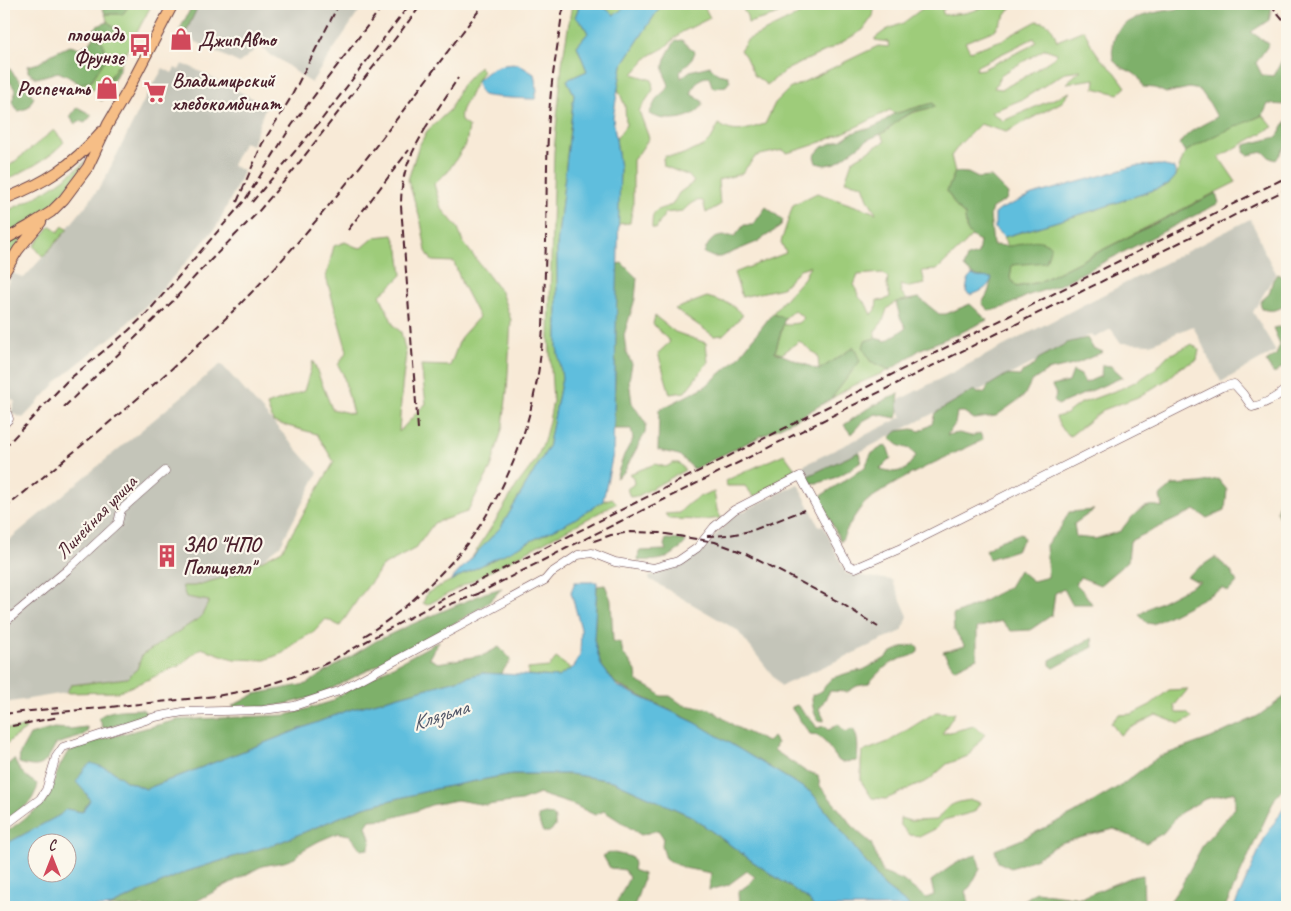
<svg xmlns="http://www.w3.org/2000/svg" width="1291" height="911" font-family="Caveat,sans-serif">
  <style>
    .industrial { fill: #c4c5b9 }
    .green { fill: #9ecc7a; stroke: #747652; fill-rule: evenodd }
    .forest { fill: #7eb06a; stroke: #64684a }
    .water { fill: #5fbedd; stroke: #546e84; fill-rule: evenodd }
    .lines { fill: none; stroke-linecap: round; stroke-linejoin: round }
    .minor-casing { stroke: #643d45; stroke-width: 9 }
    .major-casing { stroke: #643d45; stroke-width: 12 }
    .minor { stroke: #fff; stroke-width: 8 }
    .major { stroke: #f6be86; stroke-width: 10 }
    .rail { stroke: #4a1f2b; stroke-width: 2; stroke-dasharray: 8 4; stroke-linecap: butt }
    .labels { text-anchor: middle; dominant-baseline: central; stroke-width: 4.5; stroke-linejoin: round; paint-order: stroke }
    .poi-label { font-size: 20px; font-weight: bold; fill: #4a1f2b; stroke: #fbf7ec; text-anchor: start }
    .street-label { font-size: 20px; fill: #4a1f2b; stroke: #fbf7ec }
    .water-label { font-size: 21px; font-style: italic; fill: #515769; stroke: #fbf7ec }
  </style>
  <rect width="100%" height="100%" fill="#fbf7ec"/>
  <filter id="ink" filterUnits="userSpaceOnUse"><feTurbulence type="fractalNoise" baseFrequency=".02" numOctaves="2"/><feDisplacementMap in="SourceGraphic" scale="10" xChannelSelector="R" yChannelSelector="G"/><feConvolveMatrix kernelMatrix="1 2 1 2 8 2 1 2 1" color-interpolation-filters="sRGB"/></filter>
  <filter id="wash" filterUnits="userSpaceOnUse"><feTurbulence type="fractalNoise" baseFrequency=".0096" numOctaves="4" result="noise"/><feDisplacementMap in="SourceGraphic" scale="20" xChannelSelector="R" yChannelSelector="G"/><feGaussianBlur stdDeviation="1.12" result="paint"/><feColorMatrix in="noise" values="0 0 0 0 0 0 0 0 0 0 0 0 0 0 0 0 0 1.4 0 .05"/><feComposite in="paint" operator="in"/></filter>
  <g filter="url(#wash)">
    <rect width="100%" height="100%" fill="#f8ead7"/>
    <!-- industrial -->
    <path class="industrial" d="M196 4H364L311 83 280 60 269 54 260 46 239 63 180 34Z
      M182 64 191 67 266 105 252 145 244 142 232 165 243 171 237 186 217 226 183 266 152 300 119 331 74 367 58 381 23 418 11 413 15 402 4 392V287H6L12 273 24 278 57 241 84 208 102 184 153 83 158 77 163 68 172 73 175 68 179 70Z
      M1250 219 1260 239 1263 249 1276 273 1253 312 1276 351 1221 382 1193 326 1151 344 1121 343 1111 329 1094 338 1091 334 928 416 810 478 802 466 902 417 895 402Z
      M221 364 318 473 280 546 251 568 200 626 127 678 66 693 4 703V544Z
      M798 484 819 526 823 525 846 574 892 580 908 616 902 631 781 686 737 630 649 579 650 576 677 566 695 553 703 551 715 536 734 516Z"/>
    <!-- green -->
    <path class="green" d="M130 4H152L119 66H117C107 82 104 88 85 90L80 84 92 80 106 58 96 37 97 35 106 36 114 27 108 22 105 14H123Z
      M572 4H580L575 17 583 24 588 33 577 46 587 71 567 80 574 94 557 246V347L562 378 548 448 501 527 471 559 496 520 517 485 536 460 544 441 549 421 553 401 549 337 554 152 562 64Z
      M600 4H630L614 15Z
      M662 4H703L710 18 682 32 664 48 649 56 633 74 652 80 653 90 639 111 649 138 639 153 633 160V203L630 223 618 224 620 168 616 139 626 125 625 106 618 89 622 65Z
      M746 4H794L776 15 748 23 747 16 741 6Z
      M821 4H875L873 16 863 30 834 47 786 70 767 85 754 75 745 56 740 50 747 40Z
      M933 4H955L942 10 944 15 965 13 988 7 990 4H1014L995 30 965 42 970 51 1002 40 1037 21C1051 23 1053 29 1057 41L1084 30 1092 46 1101 59 1115 72 1126 87 1118 94 1094 88 1095 79 1066 83 1081 70 1066 72 1023 99 991 112 1003 121 1070 92 1062 102 1006 132 980 124 960 144 951 156 955 172 947 191 957 208 965 215 966 229 972 236C961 249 948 258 937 270L922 271 925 284 909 287 900 285 901 292 907 300 894 303 887 309 883 321 875 331V338L865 341 870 361 890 370 850 387 831 399 859 362 854 347 819 370 818 356 799 341 782 354 775 352 783 325 798 323 804 318 794 310 785 318 772 314 785 299 804 278 810 266 800 269 782 288 742 297 734 273 786 253 781 242 793 205 817 193 876 213 868 199 863 185 845 181 852 161 885 141 881 134C889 130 894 123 900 119 911 112 922 110 935 107L921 106 894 114 890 110C857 127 823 144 787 153L783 150 756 156 741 174 718 180 720 205 706 213 703 201C694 199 689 205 683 211L665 213 656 229 652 228C652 208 655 211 672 205L679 193 694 182 689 176 664 166 663 158 666 156H678L704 146 711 139 719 124C735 136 747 129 765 124L775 103 789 89 878 46 889 47 888 42 875 40V38L886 30 903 23 923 8ZM1034 38 1036 42 1029 47 983 69 976 70 977 66ZM1045 49 1057 53 1055 57 1023 78 1002 89 994 88 1002 74ZM883 273 888 278 887 286 890 297 883 301 877 300 876 310 871 315 866 304 859 297 854 285 858 275Z
      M479 66 483 71C477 80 473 88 469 97 464 106 459 110 461 121L469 127 466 144 447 173 442 176 434 184 441 208 458 228 463 242 501 292 511 320 507 391 503 426 491 468 467 512 434 523 416 548 381 567 377 574 358 599 340 626 326 619 314 632 297 641 283 653 265 660 233 659 201 648 180 665 147 680 118 692 66 693 71 685 127 678 137 669 142 655 201 617 209 601 186 597 182 586H194L236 574 282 550 334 462 317 434 273 422 267 405 304 391 313 361 332 409 353 414 343 374 338 365 347 351 326 277 334 246 345 242 356 247 362 248 375 237 393 235 399 250 402 275 393 284 380 295 394 326 401 332 406 354 402 387 399 432 423 406 426 404 421 365 450 366 461 337 479 317 462 284 454 262 432 261 426 251 421 222 408 180 418 148 427 131 450 110 461 86Z
      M1263 115 1273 127 1219 157 1236 182 1039 282 1016 287 1010 278 1012 265 1004 237 1095 210 1168 185 1176 176 1185 152 1213 136Z
      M54 130 64 142C48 160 26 170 4 181V171L8 167Z
      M87 160C75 177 63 195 47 208 34 219 18 227 4 236V212C37 198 60 184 87 160Z
      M51 225 58 232 63 226 68 229 43 257 34 246Z
      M27 231 4 267V246Z
      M707 297 730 304 743 315 723 335 714 336 675 309Z
      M655 316 675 332 706 343 708 362 685 392 670 394 658 353 670 342 653 324Z
      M1192 344 1199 350 1197 360 1181 367 1168 379 1138 397 1103 410 1070 436 1060 427 1056 417 1066 414 1079 404 1120 389 1139 380 1154 370 1167 356Z
      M784 454 797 472 754 497 745 486H727L725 481Z
      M673 463H679L685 470 638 496 630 497 627 489 634 484 633 477 629 474 655 464 666 467Z
      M714 492 717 510 721 518 706 520 669 519 665 514 679 513C688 503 700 494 714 492Z
      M612 498 617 503 427 605 423 603 427 593 450 581 573 520 603 501Z
      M556 658 571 669 558 677 528 675V669L549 667Z
      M1188 689 1174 706 1176 713H1187L1192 718 1180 724 1156 715 1128 729 1120 735 1111 723 1118 715 1132 714 1150 705 1169 690Z
      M936 712 955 713 942 734 974 726 985 734 968 756 947 764 929 780 886 799 872 798 861 781V762L862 752 888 742Z
      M24 726 26 727 25 730 13 738 4 747V728L16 729Z
      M972 800 980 803 974 812 944 820 935 829 921 836 909 835 900 824V818L910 821 937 820C947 805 954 802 972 800Z"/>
    <!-- forest -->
    <path class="forest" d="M101 4H130L123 14H105Z
      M193 4H199L186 32 182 33 180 29Z
      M1181 4H1243L1260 8 1272 7 1269 20 1251 32 1269 44 1256 63 1262 75 1274 76 1286 52 1287 53V105L1268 104 1263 115 1214 136 1185 152 1180 144C1186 131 1205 124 1217 117L1210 104 1200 90 1189 88 1166 93 1155 88 1143 87C1142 84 1140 79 1138 77 1132 70 1120 69 1115 62 1112 58 1112 51 1113 47 1113 17 1156 12 1178 9Z
      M108 22 114 27 119 36 98 35 96 37 103 43 106 58 92 80 80 84 67 76 58 72 37 78 28 72V66L39 63 52 54 69 46 80 48 89 43 95 36 93 30 97 26Z
      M682 40 695 52 692 59 680 72 681 78 690 71 710 66 718 74 728 76 730 81 726 86 714 88 712 86 709 77C698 77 695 84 691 94L702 101 703 104C696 118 674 121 660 118 656 117 652 115 649 114L657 98 669 87C669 81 664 77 664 71 662 60 670 50 675 41Z
      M4 59 12 72 34 97 28 108 18 111 12 101 16 91 8 79 4 81Z
      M117 66H121L110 86 107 85 104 90 107 92 102 101 99 99 97 89 108 81Z
      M933 103 935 107 915 111 901 118 885 132 867 140 836 163 825 165 816 163 814 156 822 147 841 140 850 134 863 129H868L878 125 894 114Z
      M77 107 92 115 85 123 79 121 75 124 70 117Z
      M1287 120V144L1276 160 1270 158 1264 152 1248 155 1244 152 1245 145 1277 137Z
      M955 172 968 173 978 178 991 177 1008 194 1006 200 992 208 990 215 993 245C998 245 1004 246 1009 246 1027 245 1033 234 1051 246L1046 262 1012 265 1010 278 1017 287 1039 282 1216 193 1219 203 1057 286 1029 295 1005 307 989 311 982 303 988 293 992 278C978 277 974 277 964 267L967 257 978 254 980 241C966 234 966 230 965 215L957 208 947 191Z
      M766 207 783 220 780 227 757 242 721 257H713L704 253C711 235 718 236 735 236L744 225H753Z
      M622 263 637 278 635 299 624 335 626 351 632 364 629 380 632 403 646 424 645 433 624 472 616 478 624 455 633 439 631 429H614L617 264Z
      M1277 274 1287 279V304C1278 310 1273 312 1262 309L1260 302 1269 294 1273 280Z
      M919 298 939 314H946L970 304 987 320 962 332 921 349 890 370 870 361 863 347 865 341 875 338 886 341 906 328 900 317 896 302Z
      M772 314 785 318 775 352 819 370 854 347 860 361 831 399 800 417 694 469 679 455 658 450 659 410 706 386 738 358Z
      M1285 326 1287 329V363L1274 374 1266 362 1276 355 1280 344 1273 328Z
      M1087 338 1093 348 1103 352 1073 365 1047 371 1031 382 1024 396 996 416 974 419 964 412H957L955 424 947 435 959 433 971 436 980 433 983 440C951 455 918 469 887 488 880 493 871 497 865 503 856 512 846 530 841 542L819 497 865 467 871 454 882 447 887 446 891 458 880 469 894 472 905 470 916 456 910 449 900 446 890 438 897 431 912 429 920 431 932 424 935 413 974 390 978 393H985L988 386 1006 375 1020 376 1022 372 1035 365 1038 359 1067 343Z
      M1102 365 1111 366 1123 377 1058 405 1054 402 1056 394 1052 386 1069 382 1073 371 1081 375 1085 383 1101 376Z
      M899 393 898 404 899 411 896 418 876 414 863 421 851 434 844 425 867 409Z
      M859 452 861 462C845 473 827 485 807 483L808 476Z
      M1218 479 1227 490 1225 510 1207 518 1195 510 1130 541 1128 561 1100 585 1080 577 1076 584 1083 591 1092 604H1072L1064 589 1055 593 1052 615 1030 630 1011 631 1002 621 977 628V658L954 669 943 652 965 646 954 630 953 615 978 604 1009 587 1019 570 1033 581 1048 577 1046 545 1061 527 1069 512 1094 510 1074 524 1076 537 1095 539 1121 531C1126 523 1139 507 1149 506 1153 505 1158 506 1162 507L1160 496 1173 485 1200 483Z
      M1287 494V525C1273 514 1276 511 1282 497Z
      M1021 533 1024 539 1016 550 989 559 986 550 997 542Z
      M666 539 683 540 686 542C671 559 661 562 638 560L639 551 666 550 664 545Z
      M1215 557 1230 570 1237 582 1228 592 1223 588 1153 624 1147 623 1139 615 1149 608 1201 581H1196L1187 576Z
      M605 585 611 600 613 641 621 643 623 654 628 659 636 671 637 681C646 686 654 689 661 696H670L683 705 710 709 736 727 767 742 773 737 777 743 774 750 805 771 818 775 820 786 856 830 871 843 883 873 902 880 926 898 934 895 931 881C945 871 960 858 977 855L980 869 970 887 965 891 969 904 964 907H954L950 903 945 905 942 907H911L884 886 812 793 696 723 616 684 601 665 594 640 597 586Z
      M502 588 490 601 477 610 423 642 317 696 286 704 268 707 241 708 232 706 255 694 306 684 376 641 408 626 485 593Z
      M1092 638 1093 647 1054 668 1050 665V660Z
      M439 641 429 658 438 663 484 655 499 647 511 659 501 674 482 673 349 710 146 789 126 781 111 770 86 793 90 800 82 812 66 809 60 815 4 845V834L45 803 60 766 67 753 91 742 177 720 287 715 333 701 336 697Z
      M915 645 918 647V652C911 658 903 657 896 661 884 666 876 675 868 684L857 686 847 692 830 691 819 709 824 719V721L818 720C813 712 812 704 812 695L822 691 828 682 832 678 851 672 863 670 884 659 892 652 903 647Z
      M1287 695V784L1275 798 1225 907H1166L1181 886 1204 843 1235 808V792L1205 799 1180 813 1163 833 1146 843 1114 829 1060 843 1037 858 1011 868 998 862 995 850 1020 840 1073 814 1123 784 1158 757 1211 738 1258 716Z
      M797 705 813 722 817 728 824 726 829 730 838 724 845 732 853 729C859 737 858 750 857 761L842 762 839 761 825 742 817 735 810 734 792 709V707Z
      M143 709 146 713 142 718 106 728H103L99 718C108 708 130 710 143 709Z
      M86 727 88 728 87 732 80 737 56 744C45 763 44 771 19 763L20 753 30 735 54 728 70 729Z
      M14 759C18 770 27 778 37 784 38 789 36 790 34 795 29 807 15 813 4 821V768Z
      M512 774H570L613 781 691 816 752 861 808 899 814 907H739L738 892 749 884 755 877 747 871 728 885 709 890 711 873 684 868 666 859 662 846 663 837 658 830 641 835 604 811 595 815 574 805 539 794 521 801 486 805 457 800 431 805 413 812 388 819 370 820 366 826 371 842 368 849 361 850 350 835 338 833 319 841 301 851 295 858 284 862 262 866 191 904 188 907H108L185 872 278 843 364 807 439 788Z
      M545 814 553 815 555 820V827L549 832H543L540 825 538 816Z
      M610 852 632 857 634 864 633 870 643 874V880L634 907H618L617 902 629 878 625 870 610 868 603 856Z
      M1143 875 1144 907H1014L1036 892 1081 898 1131 877Z"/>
    <!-- water -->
    <path class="water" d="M580 4H600L614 15 630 4H662L622 65 613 118 620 168 613 454 603 501 573 520 450 581 501 527 548 448 562 378 557 347V246L574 94 567 80 587 71 577 46 588 33 583 24 575 17Z
      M518 64 534 74 537 90 535 99C528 99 486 97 483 95 479 93 478 86 477 81 493 66 496 65 518 64Z
      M1160 165 1174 168 1176 176 1168 185 1095 210 1004 237 995 229V214L1001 209 1032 195 1135 166Z
      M972 275 977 277 992 278C988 289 980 292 970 295L966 292 968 279Z
      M575 582H597L594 640 601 665 617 686 696 723 812 793 884 886 911 907H814L808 899 752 861 691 816 613 781 570 774H512L439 788 364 807 278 843 185 872 108 907H4V845L60 815 66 809 82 812 90 800 86 793 76 782 85 768 91 763 111 770 126 781 146 789 349 710 482 673 558 677 574 667 580 655 581 629 571 592ZM38 844H68V874H38Z
      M1287 803V907H1234L1265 837Z"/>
  </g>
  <g filter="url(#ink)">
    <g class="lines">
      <defs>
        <path id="minor" d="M4 424 9 419 4 403
          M4 623 67 570 118 523 121 510 165 471
          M4 826 40 799 46 790 56 757 63 747 155 717 183 712 263 710 294 706 339 691 545 580 551 573 578 555 592 553 615 562 653 568 678 561 697 548 714 527 734 510 800 476 848 565 855 568 899 549 1222 387 1234 384 1243 394 1252 407C1266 404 1276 398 1287 388"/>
        <path id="major" d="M4 199C45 183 72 166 101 132
          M4 240 29 226 51 212 64 199 88 167 108 124 128 90 173 4
          M4 273 18 250 41 222"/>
      </defs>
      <!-- minor casing -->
      <use href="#minor" class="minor-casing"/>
      <!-- major casing -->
      <use href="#major" class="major-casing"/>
      <!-- minor -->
      <use href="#minor" class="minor"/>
      <!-- major -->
      <use href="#major" class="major"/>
      <!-- rail -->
      <path class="rail" d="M1270 4 1287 24
        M424 130 458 78
        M237 202 262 144 290 99 339 4
        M252 202 319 123 410 4
        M348 230 409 150
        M64 407 172 302 200 271 258 212 292 172 422 4
        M418 429 401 206C401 170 411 154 428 124
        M4 448 67 381 128 331 147 313 245 200 292 125 384 4
        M4 509C87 441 174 372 249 295 336 206 408 102 484 4
        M707 536 729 535 751 531 804 510
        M594 541 611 535 631 532 660 533 715 542 744 553 841 603 878 627
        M477 594 569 547 1287 189
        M438 609 483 592
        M364 636C382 625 400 612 415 598 436 579 456 559 472 537 505 491 527 436 537 380 545 335 544 287 546 241 547 188 546 134 552 82 555 59 559 37 562 14L565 4
        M51 713 217 696 254 689 284 680 325 664 447 597 1287 177
        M4 714 58 708
        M12 726 59 717"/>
    </g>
  </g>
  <!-- icons -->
  <defs>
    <symbol id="shop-bare" viewBox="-9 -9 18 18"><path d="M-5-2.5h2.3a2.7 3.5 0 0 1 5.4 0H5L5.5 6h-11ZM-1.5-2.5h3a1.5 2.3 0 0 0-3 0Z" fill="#d1495b" stroke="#fbf7ec" stroke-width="2.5" paint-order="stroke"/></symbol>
    <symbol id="bus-bare" viewBox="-9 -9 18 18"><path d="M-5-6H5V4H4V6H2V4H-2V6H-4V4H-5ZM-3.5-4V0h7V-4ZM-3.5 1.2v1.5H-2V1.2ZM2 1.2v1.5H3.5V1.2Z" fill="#d1495b" stroke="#fbf7ec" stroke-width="2.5" paint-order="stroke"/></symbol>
    <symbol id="supermarket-bare" viewBox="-9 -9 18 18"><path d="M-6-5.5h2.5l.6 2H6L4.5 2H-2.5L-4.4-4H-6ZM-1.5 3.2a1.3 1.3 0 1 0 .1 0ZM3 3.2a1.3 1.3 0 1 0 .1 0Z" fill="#d1495b" stroke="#fbf7ec" stroke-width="2.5" paint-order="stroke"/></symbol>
    <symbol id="building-bare" viewBox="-9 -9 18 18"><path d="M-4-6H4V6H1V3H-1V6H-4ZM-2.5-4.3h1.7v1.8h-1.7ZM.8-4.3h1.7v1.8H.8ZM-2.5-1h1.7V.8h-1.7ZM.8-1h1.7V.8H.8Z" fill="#d1495b" stroke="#fbf7ec" stroke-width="2.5" paint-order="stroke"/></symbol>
  </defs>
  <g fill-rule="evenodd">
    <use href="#shop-bare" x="165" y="23" width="32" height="32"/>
    <use href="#bus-bare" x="124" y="29" width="32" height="32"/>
    <use href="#shop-bare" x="91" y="72" width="32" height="32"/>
    <use href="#supermarket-bare" x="139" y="76" width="32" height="32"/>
    <use href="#building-bare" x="151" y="540" width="32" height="32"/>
  </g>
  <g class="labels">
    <!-- poi labels -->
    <g class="poi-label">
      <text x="124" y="34" text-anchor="end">площадь<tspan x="124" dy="23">Фрунзе</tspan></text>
      <text x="198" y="39">ДжипАвто</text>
      <text x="172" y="80">Владимирский<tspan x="172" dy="23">хлебокомбинат</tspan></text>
      <text x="90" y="88" text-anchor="end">Роспечать</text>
      <text x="183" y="544">ЗАО "НПО<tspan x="183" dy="23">Полицелл"</tspan></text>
    </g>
    <!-- street labels -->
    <g class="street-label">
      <text transform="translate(96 517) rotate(-46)">Линейная улица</text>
    </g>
    <!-- water labels -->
    <g class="water-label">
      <text transform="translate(440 715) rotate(-18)">Клязьма</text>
    </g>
  </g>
  <!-- margin -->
  <rect width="1291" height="911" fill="none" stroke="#fbf7ec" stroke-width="20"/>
  <!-- north arrow -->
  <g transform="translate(52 858)"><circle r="24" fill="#fbf7ec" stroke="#b4a19f"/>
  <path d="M0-4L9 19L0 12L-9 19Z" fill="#d1495b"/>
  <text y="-8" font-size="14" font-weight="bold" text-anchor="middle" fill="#4a1f2b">С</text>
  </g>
</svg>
